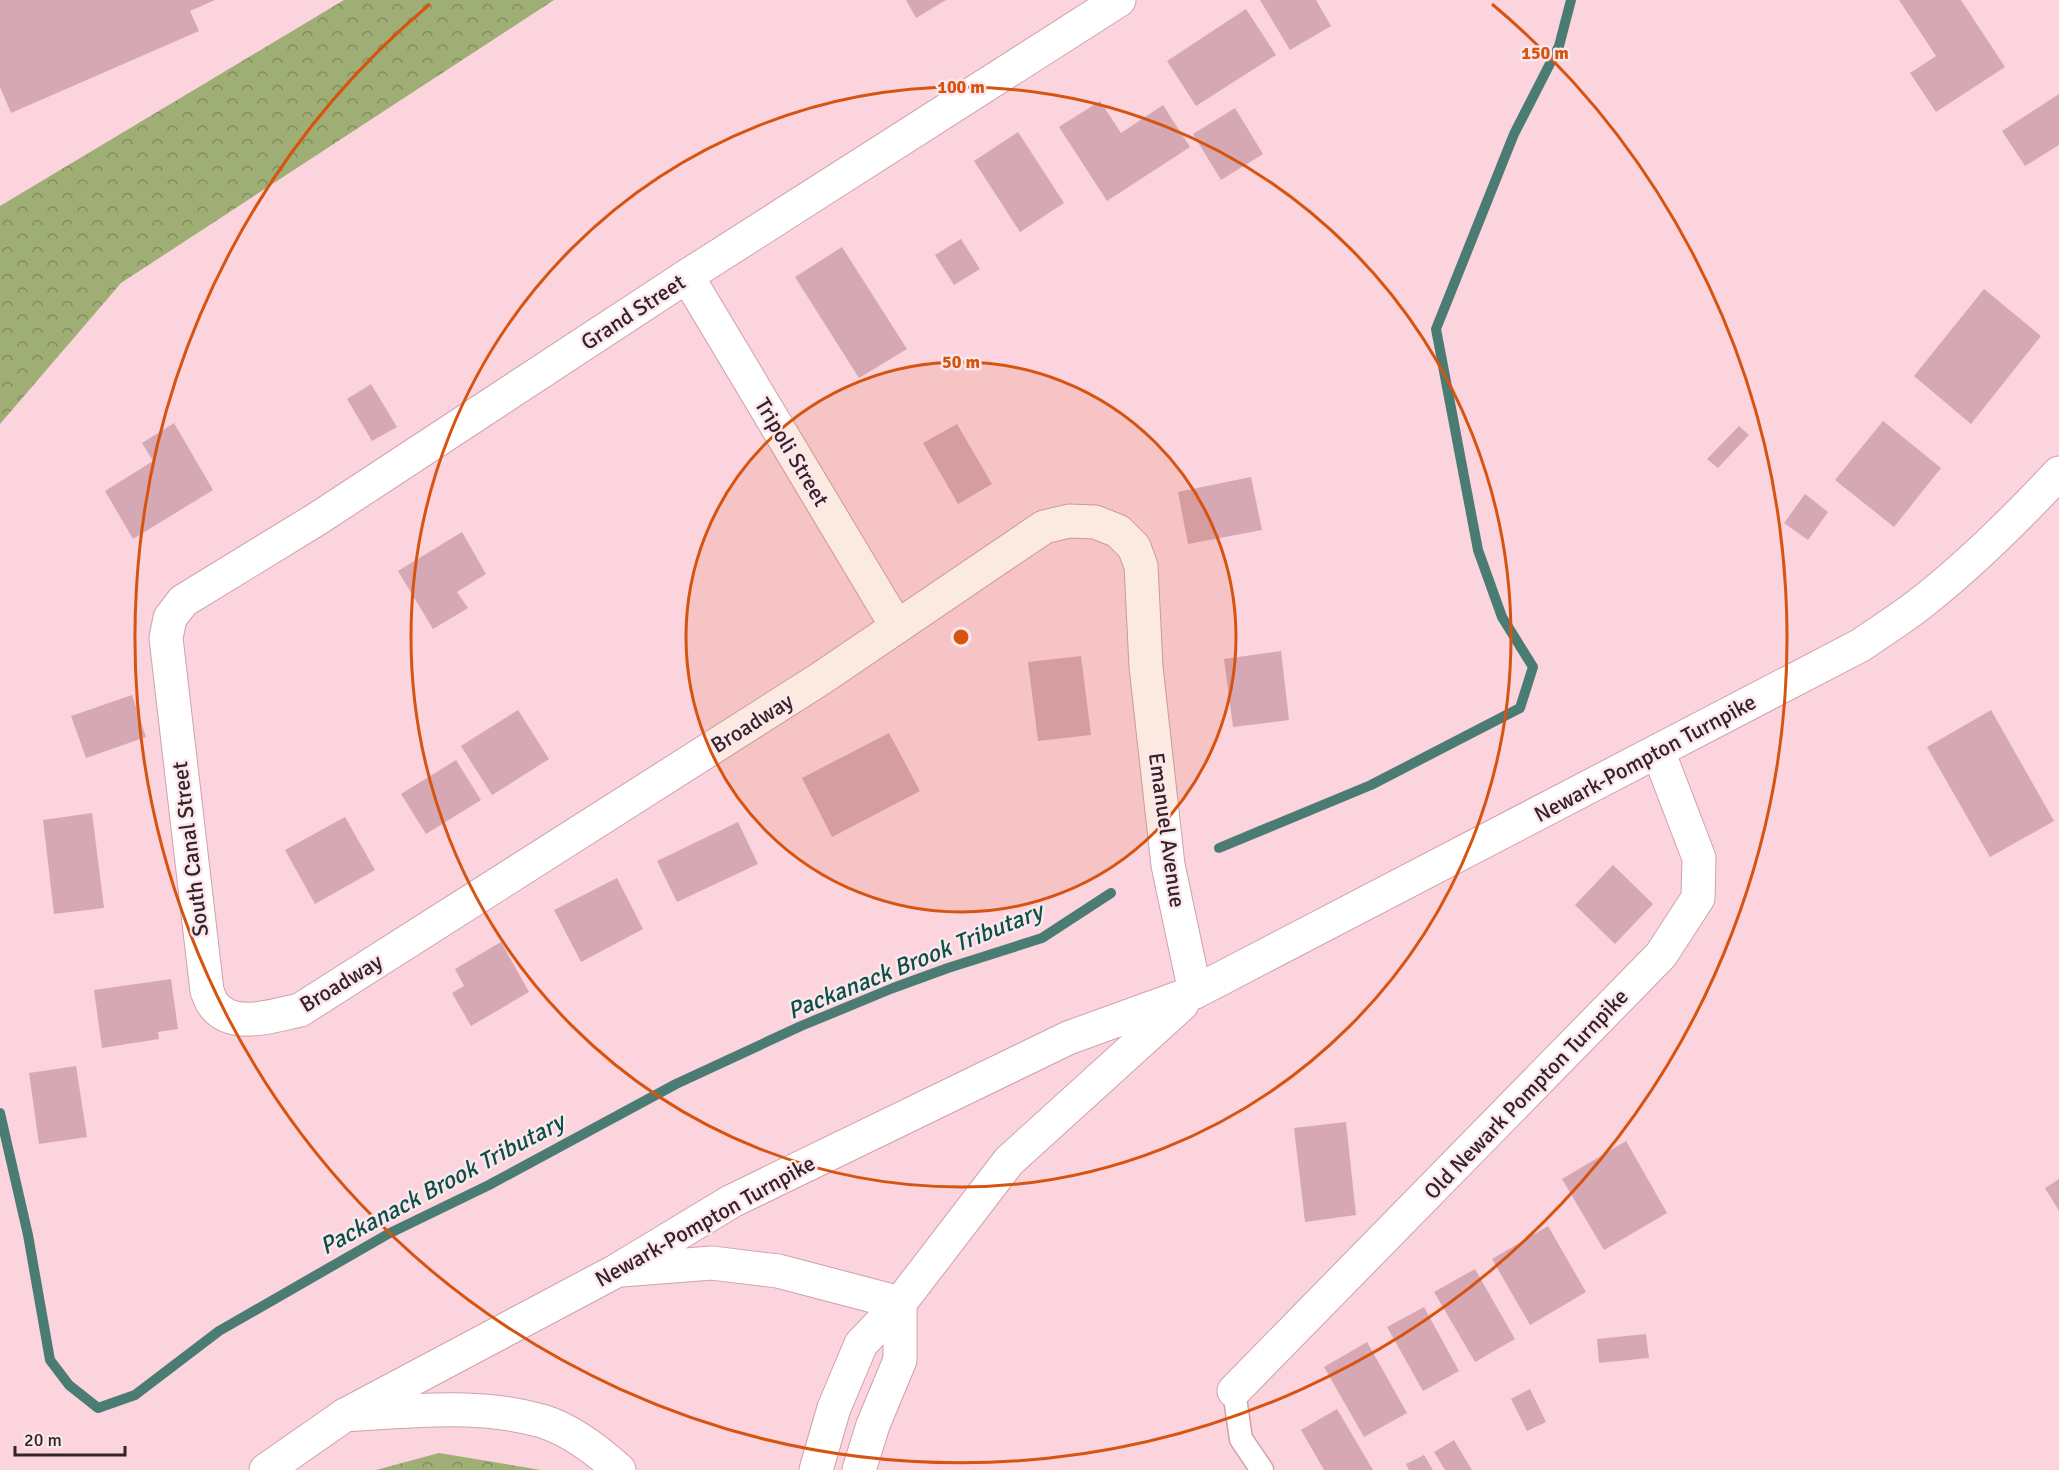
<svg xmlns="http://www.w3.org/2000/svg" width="2059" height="1470" font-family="Signika,sans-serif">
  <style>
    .forest { fill: url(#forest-crowns) }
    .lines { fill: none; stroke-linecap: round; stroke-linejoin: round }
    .stream { stroke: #4b7c74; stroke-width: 10 }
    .building { fill: #d6a8b4 }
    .service-casing { stroke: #cfa1ae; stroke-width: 25 }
    .minor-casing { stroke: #cfa1ae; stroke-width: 35 }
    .secondary-casing { stroke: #cfa1ae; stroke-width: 35 }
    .trunk-casing { stroke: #cfa1ae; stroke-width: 35 }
    .service { stroke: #fff; stroke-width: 22 }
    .minor { stroke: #fff; stroke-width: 33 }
    .secondary { stroke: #fff; stroke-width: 33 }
    .trunk { stroke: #fff; stroke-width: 33 }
    .ring { fill: none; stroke: #d6540f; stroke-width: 3 }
    .labels { text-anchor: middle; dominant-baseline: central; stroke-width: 5; stroke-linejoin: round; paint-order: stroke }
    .street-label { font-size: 22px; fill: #342327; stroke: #fbe7ec }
    .water-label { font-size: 24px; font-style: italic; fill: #0b5047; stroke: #fbe7ec }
    .centre { fill: #d6540f; stroke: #fbe7ec; stroke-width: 3 }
    .ring-label { font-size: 18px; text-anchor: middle; font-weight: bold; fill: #d6540f; stroke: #fbe7ec; stroke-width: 5; stroke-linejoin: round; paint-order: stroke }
  </style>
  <defs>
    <pattern id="forest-crowns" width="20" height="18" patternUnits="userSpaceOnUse" patternTransform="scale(1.5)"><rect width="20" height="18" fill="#9fae75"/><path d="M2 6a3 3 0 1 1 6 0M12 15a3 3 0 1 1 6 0" fill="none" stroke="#828d60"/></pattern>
  </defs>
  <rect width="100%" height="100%" fill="#fbd4de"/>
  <!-- forest -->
  <path class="forest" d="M344 0H554L121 283 0 424V206Z
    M439 1453 541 1470H376Z"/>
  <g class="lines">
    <!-- stream -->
    <path class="stream" d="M1219 848 1371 785 1520 708 1533 667 1502 617 1478 550 1436 329 1514 134 1559 46 1571 0
      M0 1113 28 1235 50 1360 69 1385 98 1408 135 1395 219 1331 388 1234 489 1185 676 1084 801 1026 893 988 948 968 1042 938 1111 893"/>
  </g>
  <!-- building -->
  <path class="building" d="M0 0H215L190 11 199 31 11 113 0 87Z
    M906 0H946L916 18Z
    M1260 0H1316L1331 26 1290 50Z
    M1899 0H1961L2005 67 1936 112 1910 73 1936 56Z
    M1246 9 1276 55 1196 106 1167 61Z
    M2059 94V145L2025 166 2002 131Z
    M1100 101 1121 133 1163 105 1190 147 1107 201 1059 127Z
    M1235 108 1263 154 1221 180 1193 134Z
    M1018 132 1064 203 1020 232 974 161Z
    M961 239 980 269 954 285 935 255Z
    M842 247 907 349 859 378 795 277Z
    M1984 289 2041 336 1971 424 1914 376Z
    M371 384 397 427 372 441 347 399Z
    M1883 421 1941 468 1894 527 1835 480Z
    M174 423 213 490 133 539 105 491 153 461 142 443Z
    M957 424 992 484 958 504 923 443Z
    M1739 426 1749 435 1718 468 1707 459Z
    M1251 477 1262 530 1188 544 1178 492Z
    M1805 494 1828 512 1808 540 1784 523Z
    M462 532 486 574 457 592 468 608 433 629 398 571Z
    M1281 651 1289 720 1233 727 1224 659Z
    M1081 656 1091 735 1038 741 1028 662Z
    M132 695 146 737 86 758 71 716Z
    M518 710 549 759 492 795 461 746Z
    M1991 710 2054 821 1990 857 1927 747Z
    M889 733 920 791 832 837 802 778Z
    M456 760 481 800 426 834 401 794Z
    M92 813 104 908 54 914 43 820Z
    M345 817 375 870 315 904 285 850Z
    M738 822 758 864 677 902 657 861Z
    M1613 865 1653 904 1615 944 1575 905Z
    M617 878 643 929 581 962 554 910Z
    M501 942 529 992 471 1026 452 993 464 986 455 969Z
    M171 979 178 1029 158 1032 159 1039 102 1048 94 990Z
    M76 1066 87 1137 39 1144 29 1073Z
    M1346 1122 1356 1215 1305 1222 1294 1128Z
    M1626 1141 1667 1213 1604 1250 1562 1179Z
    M2059 1179V1211L2045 1188Z
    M1548 1226 1586 1292 1530 1325 1492 1259Z
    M1475 1269 1515 1339 1475 1362 1434 1292Z
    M1424 1307 1459 1371 1423 1391 1387 1327Z
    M1646 1334 1649 1358 1599 1363 1597 1339Z
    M1367 1342 1407 1413 1364 1437 1324 1367Z
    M1530 1389 1546 1422 1527 1431 1511 1399Z
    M1337 1409 1373 1470H1324L1301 1430Z
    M1454 1440 1472 1470H1445L1434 1452Z
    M1424 1455 1433 1470H1409L1406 1464Z"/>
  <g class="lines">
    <defs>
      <path id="service" d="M1234 1391 1241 1439 1262 1470"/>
      <path id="minor" d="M1119 0 687 276 317 519 183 601 170 618 166 638 207 991C209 995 210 1000 213 1004 232 1031 275 1015 300 1010L820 679 1044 527 1069 521 1095 522 1118 531 1134 547 1141 566 1146 667 1168 865 1195 992
        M687 276 897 627
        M1234 1391 1661 955 1698 898 1699 858 1658 751"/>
      <path id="secondary" d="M622 1270 712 1263 778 1271 900 1303 1009 1161 1182 1004
        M266 1470 345 1415 616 1271 732 1201 1068 1038 1195 992 1861 645C1881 631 1902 618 1921 603 1971 564 2016 519 2059 473"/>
      <path id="trunk" d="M345 1415C410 1411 479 1403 542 1421 571 1430 597 1450 619 1470
        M816 1470 834 1408 861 1344 900 1303
        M859 1470 873 1425 900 1360V1303"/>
    </defs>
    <!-- service casing -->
    <use href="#service" class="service-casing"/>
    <!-- minor casing -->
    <use href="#minor" class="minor-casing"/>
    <!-- secondary casing -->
    <use href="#secondary" class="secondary-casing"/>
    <!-- trunk casing -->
    <use href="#trunk" class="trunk-casing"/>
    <!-- service -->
    <use href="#service" class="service"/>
    <!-- minor -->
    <use href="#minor" class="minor"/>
    <!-- secondary -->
    <use href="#secondary" class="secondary"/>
    <!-- trunk -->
    <use href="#trunk" class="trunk"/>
  </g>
  <!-- distance rings -->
  <circle cx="961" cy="637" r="275" fill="#d6540f" fill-opacity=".12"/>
  <g class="ring">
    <circle cx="961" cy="637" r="275"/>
    <circle cx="961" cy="637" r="550"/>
    <path d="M1492 4A826 826 0 1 1 430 4"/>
  </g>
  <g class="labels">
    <!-- street labels -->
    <g class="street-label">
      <text transform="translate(633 312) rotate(-33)">Grand Street</text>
      <text transform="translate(792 452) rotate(59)">Tripoli Street</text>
      <text transform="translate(752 723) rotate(-32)">Broadway</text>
      <text transform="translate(1645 758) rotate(-28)">Newark-Pompton Turnpike</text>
      <text transform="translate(1167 830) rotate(82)">Emanuel Avenue</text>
      <text transform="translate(190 849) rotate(-97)">South Canal Street</text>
      <text transform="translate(341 983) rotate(-31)">Broadway</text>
      <text transform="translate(1526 1094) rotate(-46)">Old Newark Pompton Turnpike</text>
      <text transform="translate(705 1221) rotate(-29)">Newark-Pompton Turnpike</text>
    </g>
    <!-- water labels -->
    <g class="water-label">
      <text transform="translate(915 961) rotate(-22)">Packanack Brook Tributary</text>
      <text transform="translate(442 1184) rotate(-28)">Packanack Brook Tributary</text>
    </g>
  </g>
  <circle cx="961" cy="637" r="9" class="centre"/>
  <g class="ring-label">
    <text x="1545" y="59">150 m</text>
    <text x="961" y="93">100 m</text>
    <text x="961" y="368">50 m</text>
  </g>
  <!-- scale -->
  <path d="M15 1446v9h110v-9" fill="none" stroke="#342327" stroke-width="3"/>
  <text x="24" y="1446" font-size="18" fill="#342327" stroke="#fbe7ec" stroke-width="4.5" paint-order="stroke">20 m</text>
</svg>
